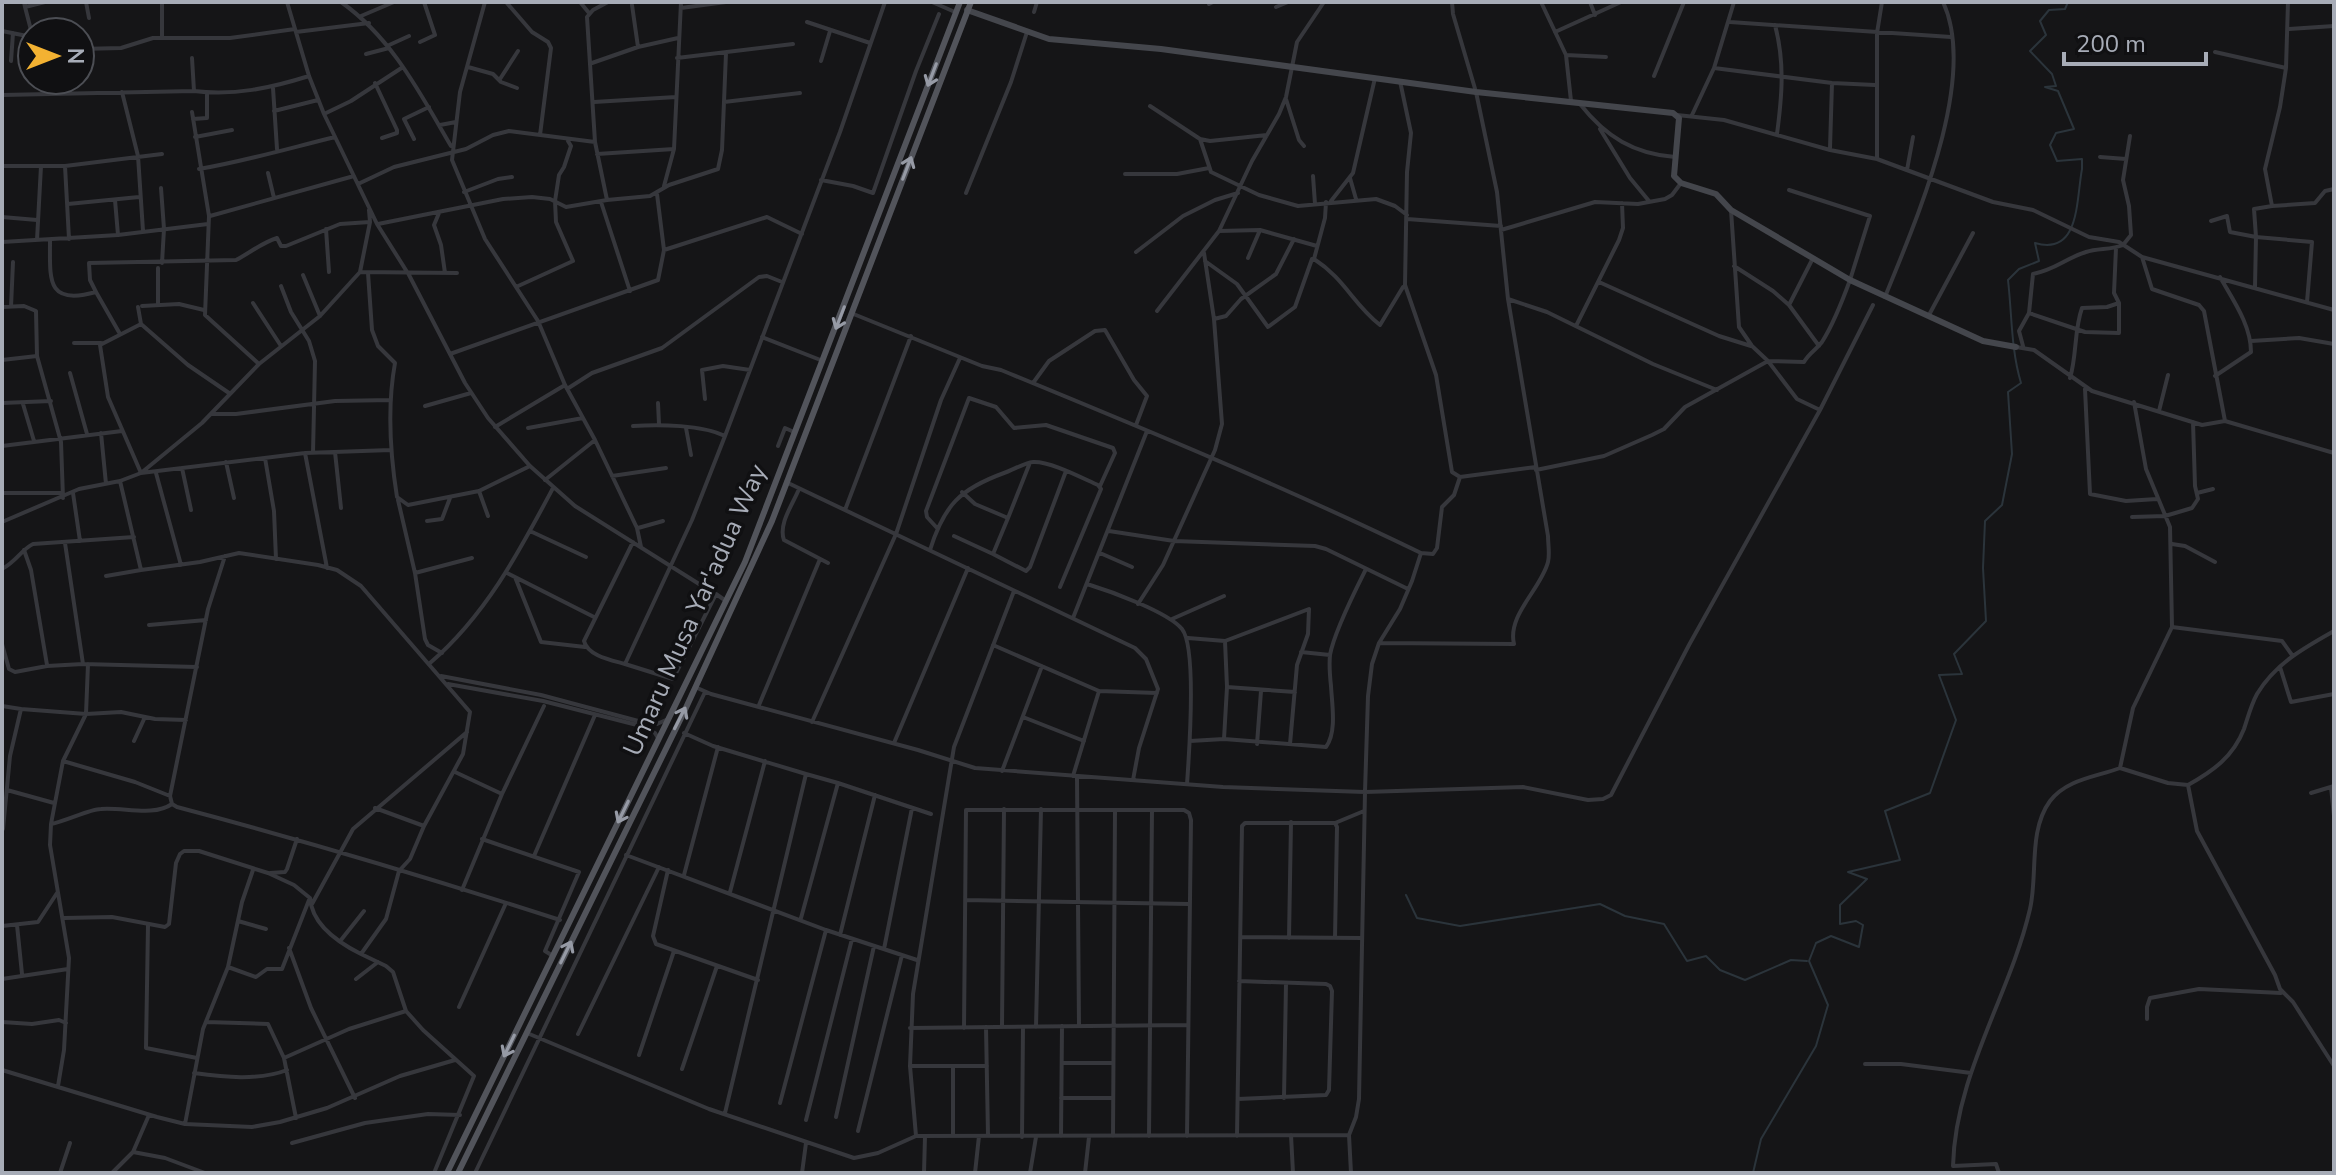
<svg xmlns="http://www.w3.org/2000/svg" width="2336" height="1175" font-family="'Nunito Sans',sans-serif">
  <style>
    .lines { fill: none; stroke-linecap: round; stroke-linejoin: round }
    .stream { stroke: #2b343b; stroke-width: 2 }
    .street { stroke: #36373c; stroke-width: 4 }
    .secondary { stroke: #44464c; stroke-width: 6 }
    .primary { stroke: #52545b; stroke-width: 6 }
    .oneway { stroke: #969aa5 }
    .labels { text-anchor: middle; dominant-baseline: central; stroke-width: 7; stroke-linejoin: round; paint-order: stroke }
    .street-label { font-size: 26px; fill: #a7acb7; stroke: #101012 }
  </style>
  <rect width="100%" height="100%" fill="#151517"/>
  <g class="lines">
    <!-- stream -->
    <path class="stream" d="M1406 895 1417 918 1460 926 1600 904 1625 916 1664 924 1687 961 1706 956 1720 970 1745 980 1791 960 1807 961
      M1753 1173 1761 1139 1816 1046 1828 1005 1809 961 1816 943 1831 936 1859 947 1863 925 1856 921 1840 924V905L1867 879 1848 872 1900 860 1885 811 1930 793 1956 720 1939 675 1962 674 1954 654 1986 621 1983 568 1985 521 2002 505 2012 454 2008 392 2021 383C2011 350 2012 315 2008 280L2019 269 2039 261 2035 243C2080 256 2076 201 2082 169V159L2057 161 2050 145 2056 133 2074 129 2058 91 2045 87 2056 86 2052 74 2030 51 2046 35 2040 21 2049 10 2065 9 2068 2"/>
    <!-- street -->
    <path class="street" d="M24 2 25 7 45 2
      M86 2 89 18
      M287 2 309 76 324 114 377 224 409 275 465 383 488 418 530 466 575 506 715 594
      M341 2C392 38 420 93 451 146
      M485 2 460 92 452 160 485 239 538 321 565 385 595 440 637 528 641 547
      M506 2 532 32 548 42 551 48 540 135
      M580 2 589 13
      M932 2 955 12
      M1452 2 1453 14 1476 92 1497 192 1508 299 1548 536C1548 544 1550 554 1548 562 1541 589 1507 615 1514 644L1379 643 1372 664 1368 696 1365 792 1523 787 1588 800 1603 799 1611 795 1689 645 1820 410 1873 305
      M1541 2 1566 55 1571 101
      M1590 2 1595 15
      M2288 2 2286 68 2280 107 2265 169 2272 206 2315 203 2325 191 2334 189
      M1209 4 1213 2
      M632 5 638 47
      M25 7 32 34
      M1276 7 1288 2
      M681 8 726 2
      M1034 12 1037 2
      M361 16 394 2
      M807 22 870 43
      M1730 22 1951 37
      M1775 25C1785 63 1782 96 1777 134
      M2289 29 2334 26
      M2 31 32 37
      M296 32 369 23
      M1555 32 1621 2
      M162 38V2
      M420 42 435 35 424 2
      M387 46 409 36
      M80 49 121 48 153 38H230L295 29
      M2215 52 2286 68
      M366 54 389 48
      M1566 55 1606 57
      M192 58 194 91
      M677 58 793 44
      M11 61 13 33
      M821 61 830 31
      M592 63 638 47 678 38
      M468 67 493 74 501 82 517 88
      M1714 68 1832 83 1875 85
      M1654 76 1684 2
      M500 79 518 51
      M1400 81 1411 133 1407 172 1405 285 1436 375 1452 472 1460 477 1536 467
      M375 83 397 130V133L382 138
      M273 88 277 149
      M122 92 138 156 143 231
      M2 95 194 91C234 96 271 88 309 76
      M1286 99 1299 140 1304 146
      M594 102 676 97
      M724 102 800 93
      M1580 104C1606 137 1634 154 1675 157
      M1150 106 1200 139 1210 141 1267 135
      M274 111 318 100
      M192 112 209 216 205 315 259 364
      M324 114 351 101 403 67
      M1677 115 1724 120 1830 150 1877 159 1993 202 2033 210 2089 237 2119 242 2142 257 2334 310
      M1692 115 1714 68 1734 2
      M193 119 207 118V93
      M440 125 456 122
      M1600 129 1630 178 1649 201
      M195 137 232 130
      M414 139 404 119 429 107
      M1200 139 1211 172 1259 195 1298 206 1376 199 1395 206 1407 215
      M1830 148 1832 83
      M597 154 674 149
      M2100 157 2126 159
      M1877 159V33L1882 2
      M2 166H65L162 154
      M65 166 69 239
      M199 169C246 161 290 148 335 137
      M1907 170 1913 137
      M268 173 274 198
      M1125 174H1177L1209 168
      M1313 176 1315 204
      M1350 178 1356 199
      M821 180 853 186 873 193 916 71 939 14
      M358 184 394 167 466 149 493 135 509 131 595 142
      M664 186 674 149 681 2
      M161 188 164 229 162 263
      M1789 190 1870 216 1850 280
      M464 192 498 179 512 177
      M966 193 1011 82 1027 32
      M115 200 118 235
      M607 200 650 196 669 185 718 169 722 150 726 53
      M1331 201 1353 173 1375 78
      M601 202 630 291
      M1326 202 1325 218 1314 259C1345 279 1353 304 1380 325L1403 287
      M68 204 139 197
      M1731 210 1739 327 1752 346 1768 361 1797 399 1820 410
      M439 213 434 225 441 245 445 273
      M210 216 354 176
      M2 217 37 220
      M1407 219 1501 226
      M2211 221 2227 216 2230 232 2256 237 2254 209 2272 206
      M378 224 503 199 532 197 550 199 566 207 607 200 595 142 587 17 593 10 608 2
      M326 229 329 272
      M1501 230 1595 202 1638 204 1665 199 1672 195 1681 183
      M1219 231 1260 230 1317 246
      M37 240 41 166
      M50 240C50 280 46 306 96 292L120 334
      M2 242 118 235 208 224
      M664 250 767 217 802 234
      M1136 252 1183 216 1215 200 1238 193
      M2142 257 2152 289 2199 305 2204 311 2225 421
      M1248 258 1260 230
      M1205 261 1237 284 1268 327 1295 307 1312 259
      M1734 266 1773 291 1789 305 1819 346
      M360 272 457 273
      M368 273 372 330 378 346 395 363C387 407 390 453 397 497L408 505 479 491 530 466
      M303 275 320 316
      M1599 282 1719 336 1751 346
      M281 286 291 312 309 341 315 361 313 453
      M516 287 573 261 556 222 555 201 559 175 564 167 571 146 568 141
      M2255 287 2256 237 2312 242 2307 302
      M96 292 90 280 89 263 236 260C250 253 261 243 277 238L281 246H286L340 224 370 222
      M1885 297C1915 222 1979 79 1943 2
      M1508 299 1547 312 1653 364 1717 390
      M253 303 281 346
      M158 304V268
      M1789 305 1813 258
      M142 306 179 304 204 310
      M2 307 24 306 36 311 37 356
      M11 307 13 262
      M138 307 141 324 188 365 229 393
      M1157 311 1219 231 1252 161 1279 114 1286 97 1297 42 1324 2
      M851 313 982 366 1001 370C1142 428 1283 486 1421 553L1433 554 1437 548 1442 507 1454 495 1460 477
      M2029 313 2085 332 2119 333V303L2114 293 2116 248
      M1929 315 1973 233
      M1214 319 1226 316 1241 299 1276 274 1294 239
      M141 324 100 345 108 397 141 473 305 453 391 450
      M1576 326 1619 240 1623 228 1622 203
      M762 337 823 361
      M2251 341 2299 338 2334 344
      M74 343H101
      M2023 346 2019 331 2029 313 2033 274C2057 269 2064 259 2086 252 2098 248 2111 250 2123 245L2131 235 2129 206 2123 180 2130 136
      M2016 347 2034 350 2092 391 2202 425 2225 421 2334 453
      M450 354 658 280 664 250 657 194
      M2 360 37 356 61 442 63 498
      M70 373 87 434
      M2215 376 2251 352C2251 325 2233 300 2220 277
      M2070 378C2077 355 2074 330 2082 308L2107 307 2119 303
      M1033 383 1049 361 1095 331 1105 330 1134 380 1147 396 1136 425
      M567 389 592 373 662 348 759 277 767 276 782 282
      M2085 389 2090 494 2126 501 2157 499
      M705 399 702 370 723 366 750 370
      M2134 402 2146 469 2170 527 2172 627 2133 708 2120 768 2168 783 2188 785 2197 831 2275 975 2280 989 2293 1002 2334 1066
      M2 403 51 401
      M658 403 659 424
      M23 404 34 441
      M425 406 471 393
      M2159 411 2168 375
      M212 414H236L335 401 391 400
      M633 426C660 424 702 425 725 436
      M495 427 565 385
      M528 428 583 418
      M686 428 691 455
      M101 433 106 484
      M2 446 122 431
      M778 446 785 428 794 432
      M335 452 341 508
      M305 453 327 568
      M265 458 274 511 276 559
      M226 462 234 498
      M182 468 191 510
      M1536 470 1604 456 1652 435 1664 429 1685 407 1768 361 1804 362C1809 353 1816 350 1822 342 1834 323 1842 302 1850 280
      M156 473 181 565
      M612 476 666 468
      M545 480 595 440
      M786 482 1135 648 1146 659 1158 689 1139 748 1133 780
      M799 489C793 504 778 524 784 540L828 563
      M479 491 488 516
      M962 492 975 504 1008 518 993 554 1026 571 1030 567 1066 471
      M2 493H63
      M73 493 80 541
      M2197 493 2213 489
      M398 500 415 573 425 639 428 645 442 653
      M845 510 911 336
      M2132 517 2165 516 2192 508 2198 499 2195 486 2193 422
      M1008 518 1029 465
      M427 521 442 519 450 498
      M2 522 79 489 120 481 141 473 202 423 259 364 320 316 360 272 370 222 369 210
      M638 528 663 521
      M937 528 927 517 926 511 969 398 996 407 1014 428 1046 425 1113 448 1115 453 1100 486
      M530 531 586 557
      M1109 531 1174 541 1315 546 1326 549 1408 589
      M954 536 993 554
      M65 543 83 664
      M2172 544 2185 546 2215 562
      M24 550 31 570 47 665
      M930 550C944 505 960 489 1004 473 1013 470 1024 463 1033 462 1050 461 1082 478 1098 485L1101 489 1060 587
      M1100 553 1132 567
      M225 556 208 609 170 796 172 804 177 807C306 841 433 879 560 920
      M2 569C16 562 22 549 33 544L134 537
      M415 573 472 558
      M507 573 594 617
      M106 576 141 570
      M515 577 541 642 585 647
      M1087 584C1110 591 1168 612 1182 629 1197 648 1189 756 1187 784
      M726 601 716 594 673 679 625 664 692 520 725 436 840 132 885 2
      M1138 604 1163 565 1215 450 1222 424 1214 319 1204 253
      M1073 618 1147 431
      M1172 619 1224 596
      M149 625 206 620
      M2172 627 2282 641 2292 655
      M1188 638 1225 641 1309 609 1308 634 1297 665 1290 744
      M1379 643 1400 609 1412 581 1421 553
      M2 644 9 669 15 672 47 666 83 664 197 667
      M993 645 1099 691 1157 693
      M1301 652 1330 655
      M430 663C486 615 519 552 553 488
      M625 664C611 660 588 656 584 641L633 542
      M2280 667 2291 702 2334 694
      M441 676 541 695 642 722 657 724 666 720
      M448 684 543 701 641 726 655 733 658 738
      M695 687 711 694 918 750 975 768 1223 787 1365 792 1359 1099 1356 1117 1349 1135 1351 1173
      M1227 687 1295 692
      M759 705 820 559
      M2 706 21 709 10 756 3 829
      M21 709 86 714 121 712 155 719 186 720
      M1023 717 1084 741
      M812 722 896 534 941 400 960 358
      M684 733 713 746 806 774 725 1113
      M1224 739 1227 687 1225 641
      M134 741 145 717
      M1190 741 1224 739 1326 747C1337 732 1332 705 1331 686 1330 677 1329 665 1330 655 1334 632 1355 591 1366 569
      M894 743 968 568
      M1257 744 1261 691
      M63 761 135 782 170 796
      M1002 771 1042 666
      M455 772 502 794
      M1073 776 1099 691
      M1077 777 1079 1026
      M838 783 931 814
      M2188 785C2213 771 2233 757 2244 729 2248 717 2251 705 2257 694 2276 663 2304 648 2334 631
      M2331 787 2334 816
      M7 790 54 803
      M2311 793 2334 786
      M375 808 424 826
      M1335 823 1364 811
      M51 824C66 821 90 809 101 809 124 807 153 817 172 804
      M482 839 579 872 545 951 553 956
      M626 855 826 930 917 960
      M534 856 595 715
      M668 870 653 936 656 944 758 980
      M270 873 285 872 287 869 297 839
      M684 875 718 747
      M462 890 502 794 544 706
      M730 892 765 761
      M965 900 1189 904
      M312 904 353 829 467 732
      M64 918 112 917 165 927 169 924 176 863 180 854 184 851H199L268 873 294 885 310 898C312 925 339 943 361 954L386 919 399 871 410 859 424 826 463 754 470 712 361 586 337 570 318 565 239 553 200 562 141 570 120 481
      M801 918 838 783 806 774
      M238 921 266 929
      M17 925 22 974
      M148 925 146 1048 197 1058
      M2 926 38 922 57 893
      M840 935 875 795
      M1241 937 1362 938
      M1289 938 1291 822
      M341 940 364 911
      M289 948 311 1008 355 1098
      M884 949 912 808
      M361 954 386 966 393 972 406 1011 423 1030 474 1076 434 1173
      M228 967 256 977 267 969H282L309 900
      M2 979 68 969
      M356 979 378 962
      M459 1007 506 903
      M2147 1019V1007L2150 998 2199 989 2281 993
      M2 1022 32 1024 59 1020 66 1023
      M206 1022 268 1024 284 1058 296 1118
      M1002 1026 1004 809
      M986 1027 988 1136
      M1036 1027 1041 809
      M910 1028 1187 1025
      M964 1028 966 810H1184L1189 813 1191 820 1187 1136
      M527 1033 709 1109 854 1158 878 1153 916 1136 1348 1135
      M578 1034 659 867
      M639 1055 674 951
      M284 1058 349 1029 406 1011
      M1062 1063H1113
      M1865 1064H1901L1971 1073
      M910 1066H987
      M682 1069 717 966
      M2 1070 157 1117 185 1124 252 1127 280 1122 327 1108 400 1076 455 1060
      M194 1073C223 1077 259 1081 287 1070
      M58 1086 64 1050 69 958 50 845 51 824 63 761 86 714 88 664
      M1061 1098H1113
      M1284 1098 1286 983
      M1238 1099 1326 1095 1329 1090 1332 991 1330 986 1326 984 1239 981
      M780 1103 826 930
      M836 1117 874 946
      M806 1120 852 939
      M185 1124 203 1029 228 967 242 902 253 870
      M858 1131 902 955
      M953 1135V1066
      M1291 1135 1293 1173
      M916 1136 910 1066 913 994 954 747 1014 591
      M1061 1136 1062 1026
      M1113 1136 1115 810
      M1149 1136 1152 810
      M1237 1136 1242 826 1245 823H1335L1337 827 1335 938
      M1022 1137 1023 1027
      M292 1143 365 1123 428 1114 460 1115
      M133 1152 165 1158 205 1173
      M60 1173 70 1143
      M112 1173 133 1152 149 1115
      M475 1173 705 692
      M802 1173 806 1143
      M924 1173 925 1136
      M975 1173 979 1136
      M1030 1173 1036 1137
      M1085 1173 1089 1137
      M1999 1173 1996 1164 1953 1166C1955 1075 2010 995 2030 909 2038 875 2028 831 2050 801 2067 779 2096 777 2120 768"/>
    <!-- secondary -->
    <path class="secondary" d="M967 10 1049 39 1161 49 1476 92 1673 113 1679 118 1674 176 1681 183 1716 194 1731 210 1850 280 1983 341 2016 347"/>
    <!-- primary -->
    <path class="primary" d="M447 1173 745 562 960 2
      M458 1173 684 712 772 521 971 2"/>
  </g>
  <!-- one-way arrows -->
  <defs><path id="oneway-shaft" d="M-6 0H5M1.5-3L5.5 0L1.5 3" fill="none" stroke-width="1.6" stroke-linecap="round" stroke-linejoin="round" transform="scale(2)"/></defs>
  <g class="oneway">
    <use href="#oneway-shaft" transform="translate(932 75) rotate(111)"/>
    <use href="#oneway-shaft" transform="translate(907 168) rotate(-69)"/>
    <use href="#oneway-shaft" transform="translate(840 318) rotate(111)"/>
    <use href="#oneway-shaft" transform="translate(680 718) rotate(-63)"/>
    <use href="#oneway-shaft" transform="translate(623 812) rotate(116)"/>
    <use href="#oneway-shaft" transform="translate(566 952) rotate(-64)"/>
    <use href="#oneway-shaft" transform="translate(509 1046) rotate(116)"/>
  </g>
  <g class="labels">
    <!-- street labels -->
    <g class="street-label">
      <text transform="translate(695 610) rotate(-66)">Umaru Musa Yar'adua Way</text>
    </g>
  </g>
  <!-- border -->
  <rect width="2336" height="1175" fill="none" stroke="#a7acb7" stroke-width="8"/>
  <!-- north arrow -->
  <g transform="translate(56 56) rotate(90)"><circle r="38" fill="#101012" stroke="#4c4e54" stroke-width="2"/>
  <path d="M0-6L14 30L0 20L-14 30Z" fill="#f3b232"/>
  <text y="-12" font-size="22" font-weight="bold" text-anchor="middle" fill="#a7acb7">N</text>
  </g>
  <!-- scale -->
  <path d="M2064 52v12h142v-12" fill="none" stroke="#a7acb7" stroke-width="4"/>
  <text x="2076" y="52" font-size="24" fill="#a7acb7" stroke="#101012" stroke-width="6" paint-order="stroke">200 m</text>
</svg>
